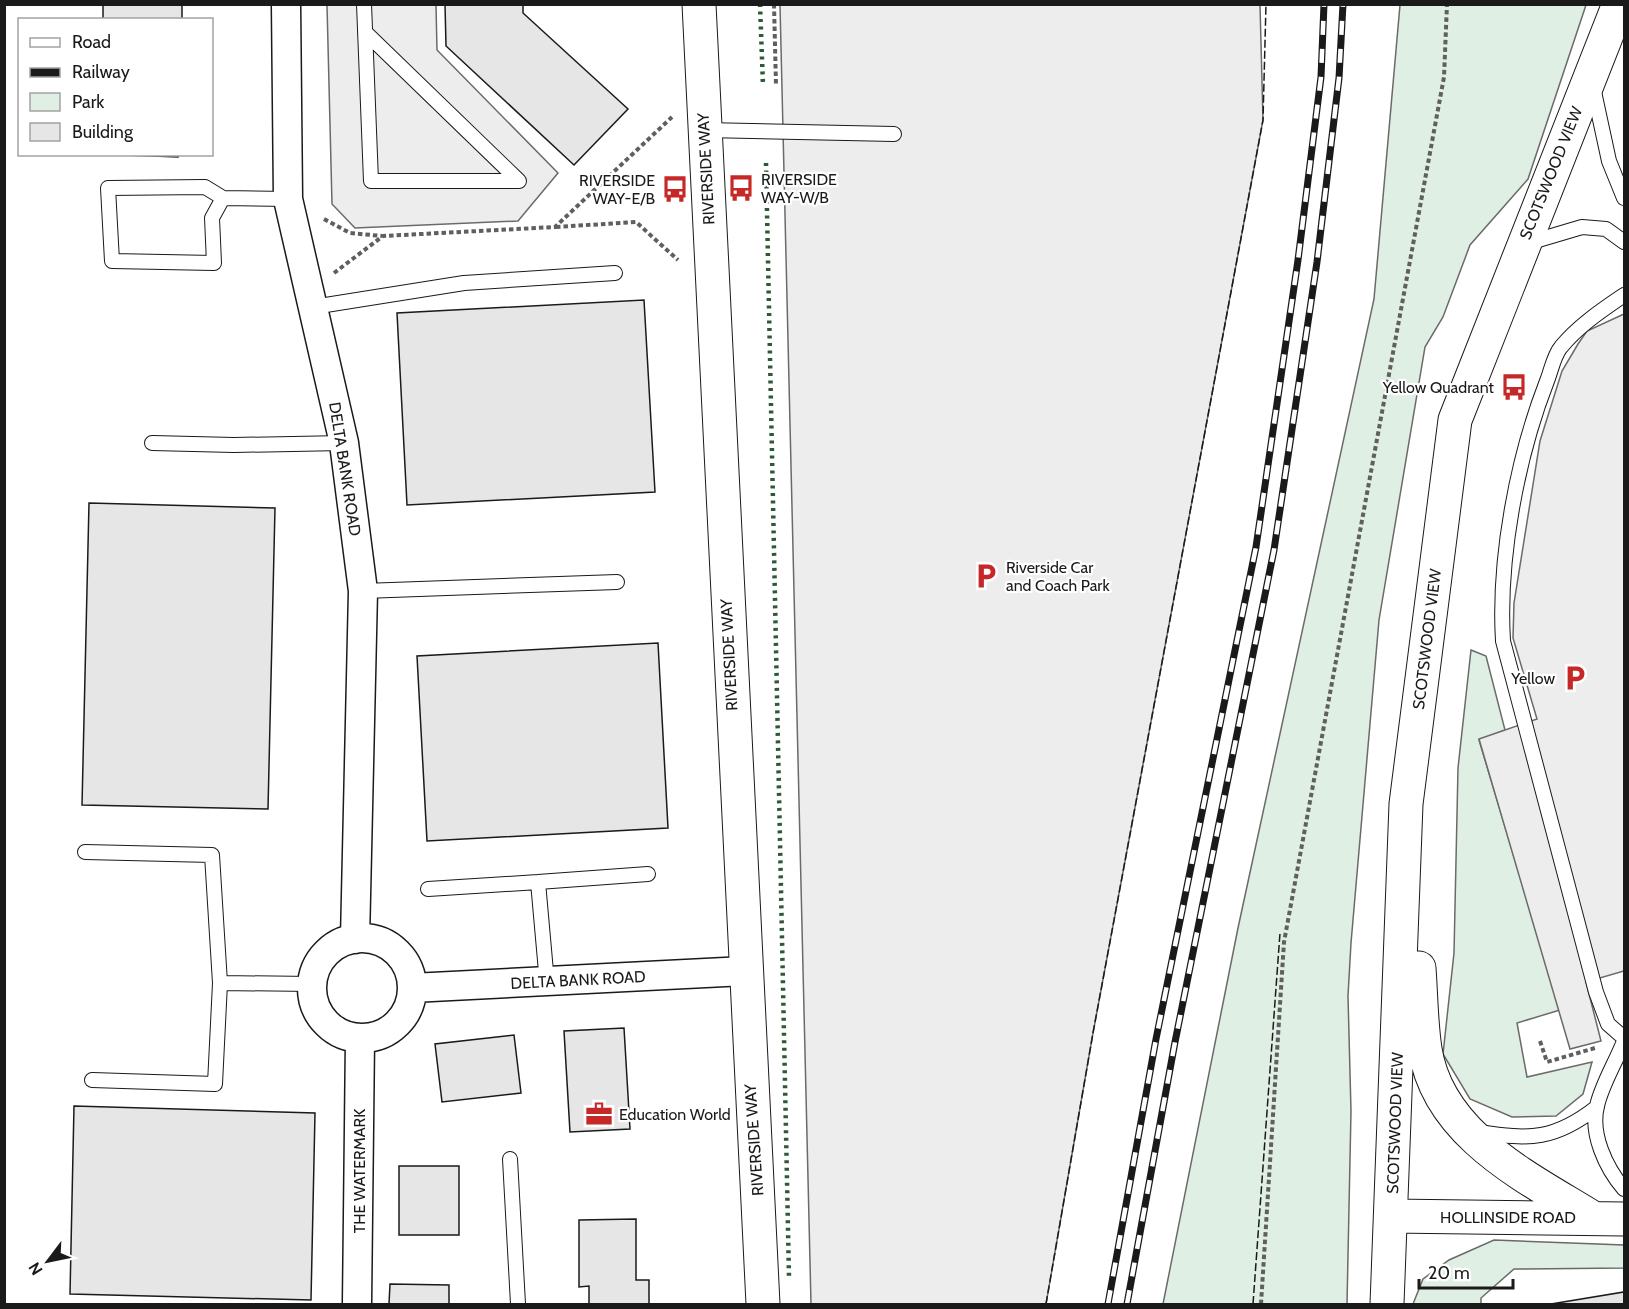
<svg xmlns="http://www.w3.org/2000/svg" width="1629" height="1309" font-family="Cabin,sans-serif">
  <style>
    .green { fill: #e0efe3; stroke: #6a6a6a; stroke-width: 1.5 }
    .parking { fill: #ededed; stroke: #6a6a6a; stroke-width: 1.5 }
    .building { fill: #e6e6e6; stroke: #1a1a1a; stroke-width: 1.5 }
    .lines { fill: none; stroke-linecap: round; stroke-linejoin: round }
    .lane-casing { stroke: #1a1a1a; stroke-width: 16 }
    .street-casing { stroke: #1a1a1a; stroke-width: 31 }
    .secondary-casing { stroke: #1a1a1a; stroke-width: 35 }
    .primary-casing { stroke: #1a1a1a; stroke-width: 35 }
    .path { stroke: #5f5f5f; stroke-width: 4; stroke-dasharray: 4.5 3; stroke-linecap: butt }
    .lane { stroke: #fff; stroke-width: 14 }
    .street { stroke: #fff; stroke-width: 28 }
    .secondary { stroke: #fff; stroke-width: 33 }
    .primary { stroke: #fff; stroke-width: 33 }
    .rail-casing { stroke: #1a1a1a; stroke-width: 7 }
    .rail { stroke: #fff; stroke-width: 4.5; stroke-dasharray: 14; stroke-linecap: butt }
    .hedge { stroke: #2b5a34; stroke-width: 4.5; stroke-dasharray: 3 4.5; stroke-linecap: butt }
    .fence { stroke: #1a1a1a; stroke-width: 1.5; stroke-dasharray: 8 3; stroke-linecap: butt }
    .labels { text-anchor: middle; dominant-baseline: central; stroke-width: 4.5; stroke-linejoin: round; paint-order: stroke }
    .street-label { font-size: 16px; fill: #1a1a1a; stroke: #fff }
    .poi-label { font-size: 16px; fill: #1a1a1a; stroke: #fff; text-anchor: start }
  </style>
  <rect width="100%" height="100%" fill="#fff"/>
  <!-- green -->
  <path class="green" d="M1400 5H1586L1528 179 1470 245 1443 317 1425 347 1379 620 1351 943 1348 996 1351 1111 1347 1304H1163L1238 928 1374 299Z
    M1471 650 1486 656 1505 730 1479 740 1560 1010 1517 1023 1527 1077 1592 1062 1583 1094 1556 1116 1512 1117 1470 1099 1443 1054 1454 953 1458 768Z
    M1494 1240 1624 1245V1268L1514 1269 1481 1298V1304H1413L1423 1279 1449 1260Z"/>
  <!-- parking -->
  <path class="parking" d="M327 5H436L437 50 558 173 518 221 355 228 332 204Z
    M780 5H1260L1263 120 1093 1033 1046 1304H811Z
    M1624 314V971L1586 982 1601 1041 1570 1049 1479 739 1537 719 1513 638 1514 603 1540 441 1562 371 1578 344 1587 331Z"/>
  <!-- building -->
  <path class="building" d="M103 4H182V20H103Z
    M445 4H523V13L628 109 574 165 446 46Z
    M98 154H178V157Z
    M644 300 655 492 407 505 397 313Z
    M89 503 275 508 268 809 82 805Z
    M658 643 668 828 427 841 417 656Z
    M624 1028 630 1129 570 1132 564 1031Z
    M514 1035 521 1093 442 1102 435 1044Z
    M74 1106 315 1113 311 1300 70 1294Z
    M399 1166H459V1235H399Z
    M636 1219V1280H649V1304H589V1286L579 1287V1220Z
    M390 1284 449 1285V1304H389Z
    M1624 1292V1304H1551Z"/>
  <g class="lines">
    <defs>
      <path id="lane" d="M364 4 371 181H519L365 32
        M1593 87 1609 161 1624 198
        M704 130 894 134
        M223 198 205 187 108 188 112 261 214 263 212 218 223 198 288 199
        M1528 243 1582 227 1606 229 1624 242
        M1624 295C1602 310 1578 326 1561 347 1554 355 1551 371 1547 381 1517 458 1498 559 1503 641L1596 992 1608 1024 1624 1038
        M313 307 464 283 615 273
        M152 443 234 445 344 443
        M363 591 617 582
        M85 852 212 855 220 983 215 1084 92 1080
        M538 882 648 874
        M428 889 538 882 547 983
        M220 983 312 984
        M1624 1041C1616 1062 1602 1084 1597 1106 1590 1134 1606 1168 1624 1189
        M1479 1132C1530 1140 1555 1140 1597 1107
        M510 1159 518 1304"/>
      <path id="street" d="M286 4 288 199 344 443 363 591 355 939
        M312 988a50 50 0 1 1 100 0a50 50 0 1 1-100 0Z
        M412 988 745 971
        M357 1304 360 1038"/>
      <path id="secondary" d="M1419 968C1421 995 1421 1023 1425 1049 1438 1135 1527 1177 1593 1218
        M1391 1216 1624 1219
        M1387 1304 1406 804 1455 420 1619 4"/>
      <path id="primary" d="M699 4 763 1304"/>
    </defs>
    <!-- lane casing -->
    <use href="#lane" class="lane-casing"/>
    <!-- street casing -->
    <use href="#street" class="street-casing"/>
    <!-- secondary casing -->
    <use href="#secondary" class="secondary-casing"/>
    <!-- primary casing -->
    <use href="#primary" class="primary-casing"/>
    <!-- path -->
    <path class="path" d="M774 4 776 86
      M324 219 350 233 382 236
      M556 227 636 222 678 260
      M334 273 383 236 555 227 672 117
      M1540 1041 1547 1062 1595 1048
      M1261 1304 1284 942 1444 77 1447 4"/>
    <!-- lane -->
    <use href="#lane" class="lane"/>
    <!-- street -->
    <use href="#street" class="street"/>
    <!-- secondary -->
    <use href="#secondary" class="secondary"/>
    <!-- primary -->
    <use href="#primary" class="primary"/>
    <defs>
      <path id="rail" d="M1108 1304 1156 1039 1256 547 1298 260 1321 77 1324 4
        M1127 1304 1175 1042 1274 550 1317 262 1339 78 1343 4"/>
    </defs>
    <!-- rail casing -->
    <use href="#rail" class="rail-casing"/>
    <!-- rail -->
    <use href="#rail" class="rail"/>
    <!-- hedge -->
    <path class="hedge" d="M760 4 763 86
      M766 163 789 1277"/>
    <!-- fence -->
    <path class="fence" d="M1046 1304 1093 1033 1263 120 1266 4
      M1253 1304 1280 933"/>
  </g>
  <!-- icons -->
  <defs>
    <symbol id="bus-bare" viewBox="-9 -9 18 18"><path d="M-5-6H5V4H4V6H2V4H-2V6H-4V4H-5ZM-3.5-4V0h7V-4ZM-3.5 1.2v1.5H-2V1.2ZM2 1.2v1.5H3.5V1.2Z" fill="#c62828" stroke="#fff" stroke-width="2.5" paint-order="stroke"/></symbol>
    <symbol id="parking-bare" viewBox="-9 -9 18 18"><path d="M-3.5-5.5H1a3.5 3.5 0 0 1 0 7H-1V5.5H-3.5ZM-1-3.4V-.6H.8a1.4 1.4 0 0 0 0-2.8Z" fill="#c62828" stroke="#fff" stroke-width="2.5" paint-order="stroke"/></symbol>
    <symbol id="office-bare" viewBox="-9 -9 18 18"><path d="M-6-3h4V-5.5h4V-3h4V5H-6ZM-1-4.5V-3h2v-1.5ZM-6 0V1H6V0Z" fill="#c62828" stroke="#fff" stroke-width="2.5" paint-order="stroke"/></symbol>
  </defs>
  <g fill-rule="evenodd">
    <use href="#bus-bare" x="722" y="169" width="38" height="38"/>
    <use href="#bus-bare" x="656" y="170" width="38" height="38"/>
    <use href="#bus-bare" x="1495" y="368" width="38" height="38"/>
    <use href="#parking-bare" x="967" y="557" width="38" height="38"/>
    <use href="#parking-bare" x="1556" y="659" width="38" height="38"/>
    <use href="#office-bare" x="580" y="1095" width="38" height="38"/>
  </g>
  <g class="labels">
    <!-- street labels -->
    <g class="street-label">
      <text transform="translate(706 169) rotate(-93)">RIVERSIDE WAY</text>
      <text transform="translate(1551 173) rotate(-68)">SCOTSWOOD VIEW</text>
      <text transform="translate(345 469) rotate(81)">DELTA BANK ROAD</text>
      <text transform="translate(1427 639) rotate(-83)">SCOTSWOOD VIEW</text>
      <text transform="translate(729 655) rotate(-93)">RIVERSIDE WAY</text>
      <text transform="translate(578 980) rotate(-3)">DELTA BANK ROAD</text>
      <text transform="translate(1395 1123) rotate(-88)">SCOTSWOOD VIEW</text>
      <text transform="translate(754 1140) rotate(-94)">RIVERSIDE WAY</text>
      <text transform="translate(359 1171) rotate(-90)">THE WATERMARK</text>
      <text x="1508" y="1217">HOLLINSIDE ROAD</text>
    </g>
    <!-- poi labels -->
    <g class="poi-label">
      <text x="761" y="179">RIVERSIDE<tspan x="761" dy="18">WAY-W/B</tspan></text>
      <text x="655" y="180" text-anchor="end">RIVERSIDE<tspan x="655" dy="18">WAY-E/B</tspan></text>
      <text x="1494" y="387" text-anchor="end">Yellow Quadrant</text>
      <text x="1006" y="567">Riverside Car<tspan x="1006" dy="18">and Coach Park</tspan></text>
      <text x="1555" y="678" text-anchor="end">Yellow</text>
      <text x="619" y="1114">Education World</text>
    </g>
  </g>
  <!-- border -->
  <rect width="1629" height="1309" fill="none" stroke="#1a1a1a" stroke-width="12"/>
  <!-- legend -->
  <rect x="18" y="18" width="195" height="138" fill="#ffffff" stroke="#a3a3a3" stroke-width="1.5"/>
  <rect x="30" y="38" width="30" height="9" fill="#ffffff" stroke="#a3a3a3" stroke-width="1.5"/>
  <text x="72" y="48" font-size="18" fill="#1a1a1a">Road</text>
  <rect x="30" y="68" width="30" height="9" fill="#1a1a1a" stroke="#a3a3a3" stroke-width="1.5"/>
  <text x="72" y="78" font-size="18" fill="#1a1a1a">Railway</text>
  <rect x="30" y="93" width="30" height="18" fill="#e0efe3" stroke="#a3a3a3" stroke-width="1.5"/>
  <text x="72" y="108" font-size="18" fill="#1a1a1a">Park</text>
  <rect x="30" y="123" width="30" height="18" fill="#e6e6e6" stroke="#a3a3a3" stroke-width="1.5"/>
  <text x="72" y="138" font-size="18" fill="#1a1a1a">Building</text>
  <!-- north arrow -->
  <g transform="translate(48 1261) rotate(238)" stroke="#ffffff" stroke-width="4.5" paint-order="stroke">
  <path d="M0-4.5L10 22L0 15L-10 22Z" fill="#1a1a1a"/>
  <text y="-9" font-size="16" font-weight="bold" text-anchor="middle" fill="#1a1a1a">N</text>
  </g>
  <!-- scale -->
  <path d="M1419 1279v9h94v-9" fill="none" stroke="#1a1a1a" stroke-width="3"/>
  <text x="1428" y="1279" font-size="18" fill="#1a1a1a" stroke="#ffffff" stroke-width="4.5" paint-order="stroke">20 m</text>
</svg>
